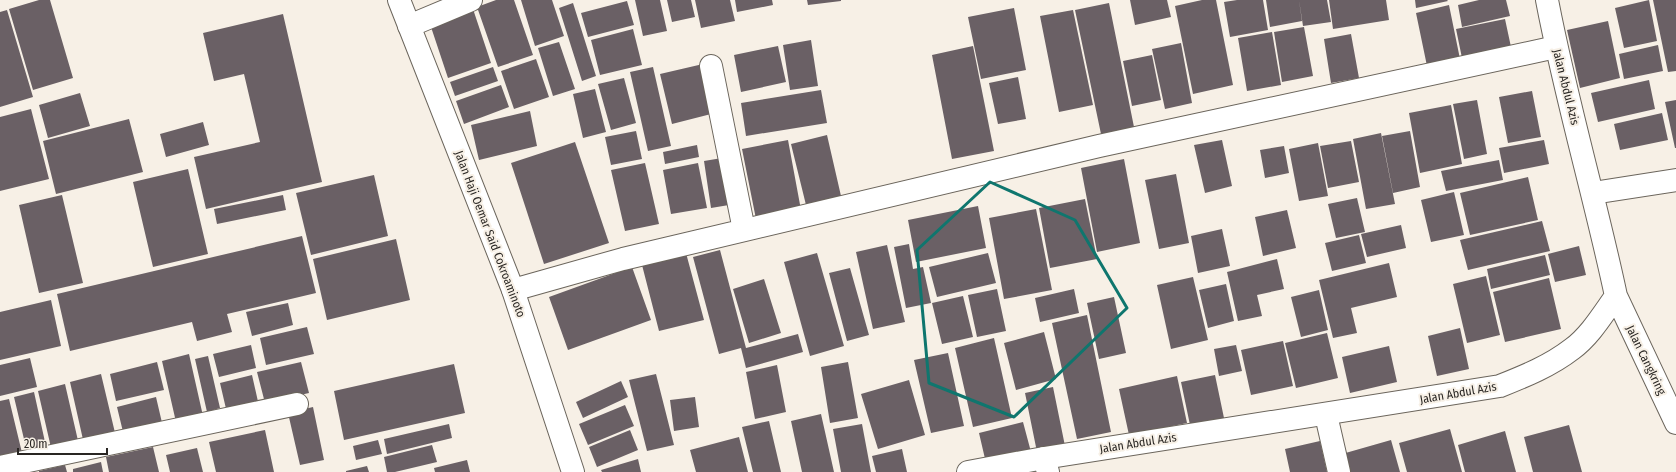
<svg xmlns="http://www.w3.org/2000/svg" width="1676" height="472" font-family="'Fira Sans Condensed',sans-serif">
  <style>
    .building { fill: #6a6065 }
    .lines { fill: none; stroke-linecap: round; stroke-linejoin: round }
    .street-casing { stroke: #6b655c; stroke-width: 24 }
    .secondary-casing { stroke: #6b655c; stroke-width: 24 }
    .street { stroke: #fff; stroke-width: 22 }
    .secondary { stroke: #fff; stroke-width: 22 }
    .marked { fill: none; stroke: #0f766e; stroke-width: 3; stroke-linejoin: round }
    .labels { text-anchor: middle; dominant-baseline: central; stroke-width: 4; stroke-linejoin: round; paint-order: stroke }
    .street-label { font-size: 12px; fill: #292623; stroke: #f7f0e6 }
  </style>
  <rect width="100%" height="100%" fill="#f7f0e6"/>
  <!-- building -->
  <path class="building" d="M39 0H50L73 78 33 90 9 9Z
    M496 0H514L533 55 498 67 477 7Z
    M521 0H552L564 36 535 46Z
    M635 0H660L667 31 643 36Z
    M667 0H691L695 17 672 22Z
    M695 0H730L735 21 701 28Z
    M735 0H772L773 5 737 12Z
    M807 0H841V1L808 5Z
    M1130 0H1167L1171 17 1135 25Z
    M1202 0H1216L1233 85 1193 94 1175 6Z
    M1237 0H1263L1268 30 1230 37 1224 2Z
    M1266 0H1299L1302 21 1270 27Z
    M1299 0H1327L1331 22 1303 26Z
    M1329 0H1386L1389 20 1333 29Z
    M1415 0H1447L1448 1 1416 8Z
    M1479 0H1506L1510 16 1462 27 1458 5Z
    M1649 0 1657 41 1624 48 1615 8Z
    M1653 0H1676V71L1668 72Z
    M627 1 634 25 588 37 581 13Z
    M573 3 596 76 582 81 559 8Z
    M1109 3 1134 127 1101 134 1075 10Z
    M1449 5 1460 59 1427 66 1416 13Z
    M1014 8 1026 70 981 79 968 17Z
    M473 9 491 63 448 78 430 24Z
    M7 10 33 97 0 107V12Z
    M1073 10 1093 105 1059 112 1040 16Z
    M283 14 322 182 206 209 194 157 260 142 244 74 214 81 203 33Z
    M1505 19 1511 47 1462 58 1456 29Z
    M1608 21 1620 78 1580 88 1567 30Z
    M1304 27 1313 76 1282 82 1274 32Z
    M633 29 642 65 600 75 591 40Z
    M1272 32 1281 85 1247 91 1238 38Z
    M1351 34 1359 78 1331 83 1324 39Z
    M811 40 818 86 790 90 783 45Z
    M559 42 575 89 553 96 538 48Z
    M1181 43 1192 103 1165 109 1152 49Z
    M1658 45 1663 71 1624 79 1619 54Z
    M778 46 786 82 741 92 734 55Z
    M973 46 994 151 952 159 932 55Z
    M1152 55 1161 100 1132 106 1123 61Z
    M536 59 549 97 514 109 501 71Z
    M703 64 715 113 672 124 660 74Z
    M493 67 498 81 455 96 450 82Z
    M653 67 671 146 648 151 630 72Z
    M1018 77 1026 119 998 124 989 83Z
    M624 78 636 123 611 130 598 84Z
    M1649 80 1655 109 1598 122 1591 93Z
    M501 85 509 107 464 124 456 101Z
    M595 89 606 132 583 138 573 94Z
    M821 90 827 123 746 136 741 103Z
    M1532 91 1541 137 1508 143 1499 97Z
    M80 93 90 126 48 138 39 105Z
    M1477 100 1487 154 1464 159 1453 104Z
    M1676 100V148H1675L1665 102Z
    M1451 105 1462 164 1420 173 1409 113Z
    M31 109 49 179 0 191V117Z
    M530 111 537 146 479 160 471 125Z
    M1662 113 1668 140 1620 150 1614 124Z
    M129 119 143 172 56 194 43 141Z
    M203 122 209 145 166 157 160 134Z
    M636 131 642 159 611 165 605 137Z
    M1410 131 1420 187 1393 193 1382 136Z
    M1381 133 1395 204 1366 209 1353 139Z
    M827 135 841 196 806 205 791 144Z
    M788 140 801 210 756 219 742 149Z
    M1222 140 1232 186 1205 193 1194 145Z
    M1544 140 1549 164 1504 173 1499 148Z
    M1351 141 1359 182 1328 188 1320 146Z
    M575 142 609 243 544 264 511 163Z
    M1318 143 1328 196 1299 201 1289 149Z
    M697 145 699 157 665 164 663 152Z
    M1284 146 1289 173 1265 178 1260 150Z
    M728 157 735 204 711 208 704 161Z
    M1124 159 1140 243 1097 252 1081 168Z
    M1499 160 1503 180 1446 191 1441 171Z
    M645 163 659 224 625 231 611 170Z
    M698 163 707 208 671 214 663 170Z
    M188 169 208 254 153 267 133 182Z
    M1176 174 1189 243 1159 249 1145 180Z
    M374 175 388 236 311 255 296 193Z
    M1528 177 1538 220 1470 235 1460 193Z
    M1454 192 1464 235 1431 242 1421 200Z
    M62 195 83 283 39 293 19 205Z
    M283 195 286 210 217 224 214 209Z
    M1357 198 1365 232 1336 238 1328 204Z
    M1085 199 1097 259 1050 268 1039 208Z
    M978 206 986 248 916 262 908 220Z
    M1036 209 1052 290 1004 299 989 218Z
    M1287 210 1296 248 1263 256 1255 217Z
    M1542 221 1550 251 1468 270 1460 240Z
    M1401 225 1406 248 1367 257 1361 234Z
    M1222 229 1230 266 1198 273 1191 236Z
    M1359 235 1366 263 1332 271 1325 243Z
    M302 236 316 293 227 314 232 332 197 341 192 322 70 351 57 294Z
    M396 239 410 300 327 320 313 259Z
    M909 244 913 269 923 267 931 303 906 308 894 247Z
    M887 245 905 322 873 329 856 252Z
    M1579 246 1586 275 1555 282 1548 254Z
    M720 250 746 348 798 334 803 352 746 368 741 348 719 354 693 257Z
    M686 253 704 320 659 331 642 265Z
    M817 253 844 346 810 356 784 262Z
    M988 253 996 283 937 297 929 267Z
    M1545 255 1550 275 1491 289 1487 269Z
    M1277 259 1284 289 1257 295 1262 316 1238 321 1227 272Z
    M1389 263 1397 297 1351 308 1357 333 1333 338 1319 280Z
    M632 267 651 320 568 350 549 297Z
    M850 268 869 335 847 341 829 273Z
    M1486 276 1500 335 1467 343 1453 284Z
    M1193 277 1208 340 1171 349 1157 285Z
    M1549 278 1561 329 1505 342 1493 292Z
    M764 279 781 333 749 343 733 289Z
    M1226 284 1234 321 1208 328 1199 290Z
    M997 289 1006 331 977 337 968 295Z
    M1074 289 1079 313 1040 322 1035 298Z
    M1319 290 1328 330 1301 337 1291 297Z
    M963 296 973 337 942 344 932 303Z
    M1114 297 1126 353 1099 359 1087 303Z
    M51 300 61 346 0 360V312Z
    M288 303 293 325 252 336 246 312Z
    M1087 315 1111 432 1077 439 1052 323Z
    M307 327 314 354 266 365 260 338Z
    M1460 328 1469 369 1437 376 1428 336Z
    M1044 332 1056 379 1016 390 1004 343Z
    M1327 333 1338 378 1296 388 1285 343Z
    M994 338 1012 418 973 427 955 348Z
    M1283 341 1293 386 1251 395 1241 350Z
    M251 345 256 368 219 377 213 354Z
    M1236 345 1242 371 1219 376 1214 349Z
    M1389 346 1397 382 1350 393 1342 357Z
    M948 353 964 426 931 433 914 360Z
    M189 354 203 416 176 422 162 361Z
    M208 356 220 408 207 412 195 359Z
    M30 358 37 387 0 396V365Z
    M157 362 164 390 116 401 110 374Z
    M301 362 309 393 265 403 257 372Z
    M848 362 858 418 830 423 821 367Z
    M454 364 465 413 344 440 334 391Z
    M777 365 786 412 755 419 746 372Z
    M101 374 116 437 84 444 70 382Z
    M656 374 674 445 647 451 629 380Z
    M252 375 259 406 227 413 220 383Z
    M1215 375 1224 418 1190 425 1181 382Z
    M1177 376 1187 423 1129 435 1119 389Z
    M909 380 925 435 878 449 861 394Z
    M621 381 628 397 583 418 576 402Z
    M65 384 79 445 52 452 38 391Z
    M1053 387 1065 446 1037 452 1025 393Z
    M34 392 47 451 28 456 14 397Z
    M156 397 163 427 124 436 117 407Z
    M695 397 699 427 674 431 670 400Z
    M9 399 23 457 0 462V401Z
    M625 405 634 426 588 445 579 424Z
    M313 407 324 460 300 465 288 413Z
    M821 414 834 472H802L791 421Z
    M769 421 781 472H753L742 427Z
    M1023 422 1031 452 986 463 979 433Z
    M449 424 452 438 387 454 384 439Z
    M862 424 871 472H841L833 429Z
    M1569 425 1582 472H1533L1524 437Z
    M1450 429 1462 472H1407L1399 443Z
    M265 430 274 472H216L209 442Z
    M630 430 638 450 597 467 589 447Z
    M1505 431 1516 472H1465L1458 445Z
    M739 437 748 472H696L690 450Z
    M378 440 382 454 356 460 353 446Z
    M1391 440 1400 472H1347L1342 454Z
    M1320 441 1327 472H1290L1285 449Z
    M432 445 437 462 395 472H387L384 457Z
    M153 447 159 472H109L106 457Z
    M197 448 203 472H170L166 455Z
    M902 449 907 472H876L872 456Z
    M638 459 641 472H602L601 470Z
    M467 460 470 472H435L434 468Z
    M101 462 103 472H73V469Z
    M65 465 67 472H39V471Z
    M367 466 369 472H346V471Z"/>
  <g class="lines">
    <defs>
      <path id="street" d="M409 26 471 0
        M711 66 744 230
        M1593 193 1676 180
        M513 290 623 259 1099 146 1556 47
        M1326 415 1339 472
        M1044 458 1048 472
        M0 467 297 404"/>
      <path id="secondary" d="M399 0 513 290 573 472
        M1616 296 1676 423
        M968 472 1044 458 1500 386C1525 376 1550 366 1572 349 1590 336 1603 314 1616 296 1595 197 1566 100 1547 0"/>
    </defs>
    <!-- street casing -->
    <use href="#street" class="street-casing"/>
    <!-- secondary casing -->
    <use href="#secondary" class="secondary-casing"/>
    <!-- street -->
    <use href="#street" class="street"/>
    <!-- secondary -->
    <use href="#secondary" class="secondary"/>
  </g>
  <!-- marked area -->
  <path class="marked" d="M990 182 1075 220 1127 308 1014 417 929 383 917 250Z"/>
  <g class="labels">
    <!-- street labels -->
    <g class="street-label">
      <text transform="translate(1566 87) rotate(76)">Jalan Abdul Azis</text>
      <text transform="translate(490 234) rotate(69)">Jalan Haji Oemar Said Cokroaminoto</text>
      <text transform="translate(1646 360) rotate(64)">Jalan Cangkring</text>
      <text transform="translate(1458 393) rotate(-10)">Jalan Abdul Azis</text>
      <text transform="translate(1138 443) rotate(-9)">Jalan Abdul Azis</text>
    </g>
  </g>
  <!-- scale -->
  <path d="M18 448v6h89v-6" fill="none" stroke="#292623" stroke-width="2"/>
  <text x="24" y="448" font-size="12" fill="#292623" stroke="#f7f0e6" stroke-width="3" paint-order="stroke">20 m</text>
</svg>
